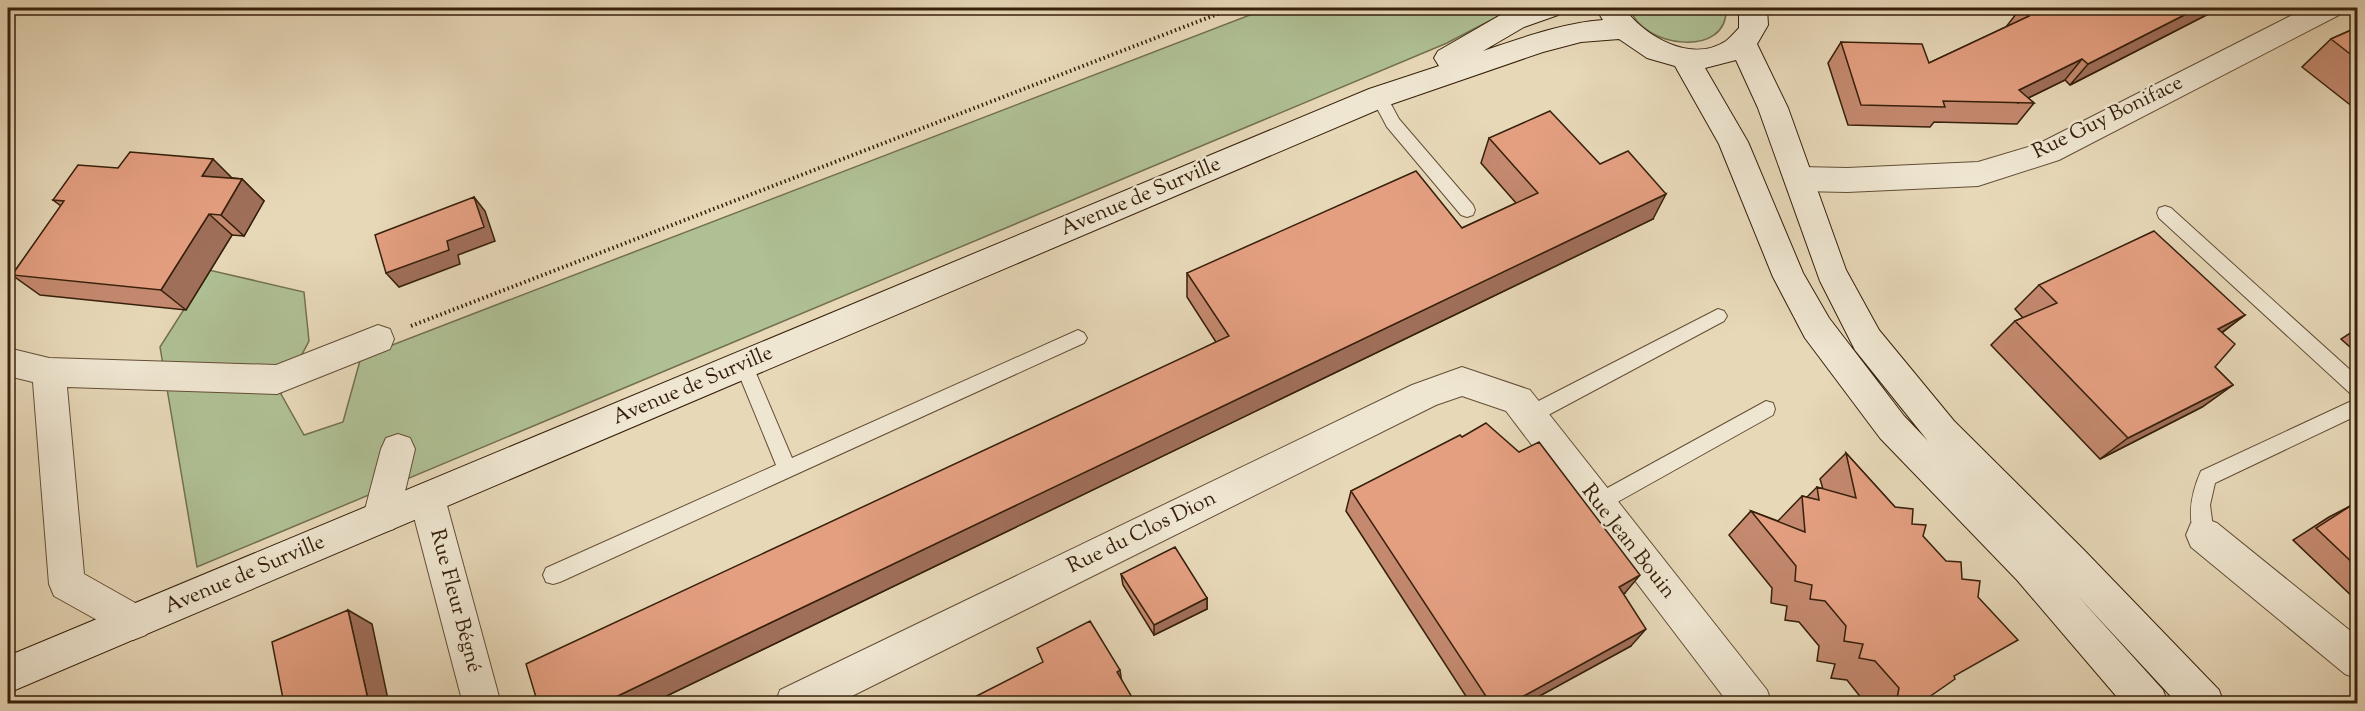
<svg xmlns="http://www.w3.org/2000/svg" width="2365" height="711" font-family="'Sorts Mill Goudy',serif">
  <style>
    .green { fill: #afc094; stroke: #737050; stroke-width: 1.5 }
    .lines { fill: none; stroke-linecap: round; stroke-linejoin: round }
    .lane-casing { stroke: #634e36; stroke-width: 2 }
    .street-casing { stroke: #634e36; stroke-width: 2 }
    .secondary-casing { stroke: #37200b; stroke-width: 2 }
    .path { stroke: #37200b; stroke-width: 4; stroke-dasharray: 1.5 3; stroke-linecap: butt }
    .lane { fill: #efe6d1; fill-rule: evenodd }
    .street { fill: #efe6d1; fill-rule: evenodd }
    .secondary { fill: #efe6d1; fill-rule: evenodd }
    .wall { fill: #c4896f; stroke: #37200b; stroke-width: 1.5 }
    .shaded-wall { fill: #a06f5a; stroke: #37200b; stroke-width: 1.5 }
    .building { fill: #e49f81; stroke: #37200b; stroke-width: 1.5 }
    .labels { text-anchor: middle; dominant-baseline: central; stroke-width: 5; stroke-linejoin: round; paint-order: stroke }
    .street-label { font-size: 21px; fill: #37200b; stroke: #efe6d1 }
  </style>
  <rect width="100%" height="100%" fill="#e7d8b8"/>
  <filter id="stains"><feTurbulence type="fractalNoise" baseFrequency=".00333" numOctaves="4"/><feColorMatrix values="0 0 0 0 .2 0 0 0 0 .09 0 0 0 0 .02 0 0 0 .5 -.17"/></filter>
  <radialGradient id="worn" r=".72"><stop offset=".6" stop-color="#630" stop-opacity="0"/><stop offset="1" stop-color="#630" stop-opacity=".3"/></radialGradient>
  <!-- green -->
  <path class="green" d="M1268 8H1514L1447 43 197 567 160 347 209 270 304 292 309 341 281 394 304 435 343 422 361 357Z
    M1630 8H1726C1729 59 1641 48 1630 8Z"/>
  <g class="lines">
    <defs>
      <path id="lane" d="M1379 91 1385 93 1399 119 1473 205 1475 210 1473 215 1467 217 1461 215 1387 127 1371 97 1373 93Z
        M2165 206 2171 208 2358 377V397L2352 395 2159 218 2157 213 2159 208Z
        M1718 309 1724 311 1727 316 1724 321 1537 421 1530 423 1523 421 1521 415 1523 409Z
        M1078 330 1084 333 1087 338 1084 343 560 582 553 584 546 582 543 575 546 568 776 465 735 365 738 359 744 357 750 359 792 458Z
        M2358 398V415L2215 483 2210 505 2214 535 2211 541 2204 544 2197 541C2186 518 2191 494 2201 471Z
        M1766 401 1773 403 1775 409 1773 415 1605 509 1598 512 1591 509 1588 503 1591 497Z"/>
      <path id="street" d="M2306 8H2343L2339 15 2059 160 1978 186 1847 192 1800 191 1789 187 1785 179 1789 171 1800 167 1847 168 1978 162 2038 144Z
        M378 325 390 329 394 339 390 349 277 394 67 387 84 574 146 609 152 622 146 635 133 640 54 596 49 584 33 382 8 376V348L49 358 276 365Z
        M1462 367 1530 390 1767 690 1772 704H1729L1506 411 1462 396 1436 405 836 704H775L780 690 1412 385Z
        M398 434 410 438 415 449 399 517 394 529 381 533 368 529 363 517 381 449 386 438Z
        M427 482 439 487 445 498 501 704H463L409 498 415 487Z
        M2204 518 2217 523 2358 637V679L2345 674 2191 547 2186 535 2191 523Z"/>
      <path id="secondary" d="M1520 8H1562L1558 15 1524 27 1483 51C1522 38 1562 23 1603 20L1598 12 1601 8H1624C1644 36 1691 64 1726 41 1731 37 1735 32 1739 28V8H1767L1768 25 1757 44 1788 108 1846 270 1879 330 1954 421 2083 549 2219 690 2224 704H2178L2077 595 2163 690 2168 704H2123L2017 580 1880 438 1805 338 1773 277 1719 144 1675 66 1647 58 1619 39 1581 42 1543 52 1389 105 8 693V656L1369 89 1439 66 1434 58 1438 51 1504 13ZM1736 60 1758 108 1820 281 1855 350 1928 441 1904 416 1829 318 1803 273 1748 142 1705 68Z"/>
    </defs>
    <!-- lane casing -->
    <use href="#lane" class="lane-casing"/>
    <!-- street casing -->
    <use href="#street" class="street-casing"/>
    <!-- secondary casing -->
    <use href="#secondary" class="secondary-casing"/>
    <!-- path -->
    <path class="path" d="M411 326 1233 8"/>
    <!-- lane -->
    <use href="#lane" class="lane"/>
    <!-- street -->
    <use href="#street" class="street"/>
    <!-- secondary -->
    <use href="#secondary" class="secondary"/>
  </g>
  <!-- wall -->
  <path class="wall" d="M2220 8 2070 85 2065 80 2028 98 2034 103 2017 124 1934 122 1930 127 1848 125 1828 63 1841 42 1929 63 2006 27 2020 9Z
    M2358 27V111L2302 67 2331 39Z
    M1489 138 1653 219 650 704H538L1216 342 1187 297V273L1462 228 1516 203 1481 163Z
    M233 178 242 179 264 201 244 236 232 235 186 310 40 295 12 275 61 206 53 200Z
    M2039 285 2245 315 2222 333 2215 367 2233 385 2202 407 2100 459 1991 345 2015 321 2023 318 2015 309Z
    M2358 328V354L2341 339Z
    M1462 437 1625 593 1623 594 1631 646 1525 704H1471L1346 511 1351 491Z
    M1846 453 1895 507 1923 536 1954 677 1919 704H1866L1847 680 1831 678 1835 664 1817 661 1819 646 1799 622 1785 620 1787 606 1771 603 1772 588 1729 535 1751 511 1778 521 1802 496 1807 497 1817 487 1823 489 1820 479Z
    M2352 505 2358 511V601H2357L2293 540 2329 517Z
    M1121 574 1207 598V609L1154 635 1123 585Z"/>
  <!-- shaded-wall -->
  <path class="shaded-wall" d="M2198 8H2220L2070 85 2088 64Z
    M2082 59 2065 80 2018 103 2019 90Z
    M213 159 235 181 202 176Z
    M242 179 264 201 244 236 221 215Z
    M1666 194 1653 219 650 704H601Z
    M474 197 485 211 495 241 458 255 460 264 399 287 386 273 447 241Z
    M209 214 232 235 186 310 161 290Z
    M2245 315 2214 338 2218 329Z
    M2233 385 2202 407 2100 459 2128 438Z
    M1640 575 1625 593 1605 605 1619 587Z
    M1207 598V609L1154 635V625Z
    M348 610 372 624 389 704H369Z
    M1646 629 1631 646 1525 704H1509Z
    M1120 670 1122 683 1117 672Z"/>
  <!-- building -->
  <path class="building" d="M2022 8H2198L2088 64 2082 59 2019 90 2034 103 1943 101 1945 107 1861 105 1841 42 1922 44 1929 63 2029 16 2020 9Z
    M2358 27V60L2331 39Z
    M1550 111 1600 164 1628 151 1666 194 601 704H538L526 664 1229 336 1187 273 1416 171 1462 228 1538 193 1489 138Z
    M130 152 213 159 202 176 242 179 221 215 209 214 161 290 12 275 64 201 53 200 78 165 118 168Z
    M474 197 484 227 447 241 449 250 386 273 375 235Z
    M2154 231 2245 315 2218 329 2235 344 2215 367 2233 385 2128 438 2015 321 2057 303 2039 285Z
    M1486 423 1519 452 1539 442 1640 575 1619 587 1646 629 1509 704H1491L1351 491 1460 435 1462 437Z
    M1846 453 1895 507 1913 509 1912 524 1926 525 1923 536 1946 561 1961 562 1962 579 1980 581 1978 597 2018 640 1954 676 1955 679 1919 704H1896L1899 688 1875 661 1859 658 1863 644 1844 641 1846 626 1825 601 1810 599 1812 585 1795 581 1796 566 1751 511 1805 532 1802 496 1819 500 1817 487 1856 498Z
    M2352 505 2358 511V568L2316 528Z
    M1175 547 1207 598 1154 625 1121 574Z
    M348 610 369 704H284L272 642Z
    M1090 621 1120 670 1117 672 1136 704H961L1043 662 1037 648Z
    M938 698 941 704H927Z"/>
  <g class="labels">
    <!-- street labels -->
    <g class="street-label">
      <text transform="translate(2108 118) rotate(-26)">Rue Guy Boniface</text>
      <text transform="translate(1141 197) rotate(-23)">Avenue de Surville</text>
      <text transform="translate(693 386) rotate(-23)">Avenue de Surville</text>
      <text transform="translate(1142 533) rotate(-26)">Rue du Clos Dion</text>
      <text transform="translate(1628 542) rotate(52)">Rue Jean Bouin</text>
      <text transform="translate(245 575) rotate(-23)">Avenue de Surville</text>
      <text transform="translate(455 601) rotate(75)">Rue Fleur Bégné</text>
    </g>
  </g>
  <!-- margin -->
  <rect width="2365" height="711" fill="none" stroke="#e7d8b8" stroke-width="30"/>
  <rect x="9" y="9" width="2347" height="693" fill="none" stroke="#37200b" stroke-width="3"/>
  <rect x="15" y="15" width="2335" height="681" fill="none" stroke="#37200b" stroke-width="1.5"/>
  <rect width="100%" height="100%" filter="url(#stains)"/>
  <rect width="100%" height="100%" fill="url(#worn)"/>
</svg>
